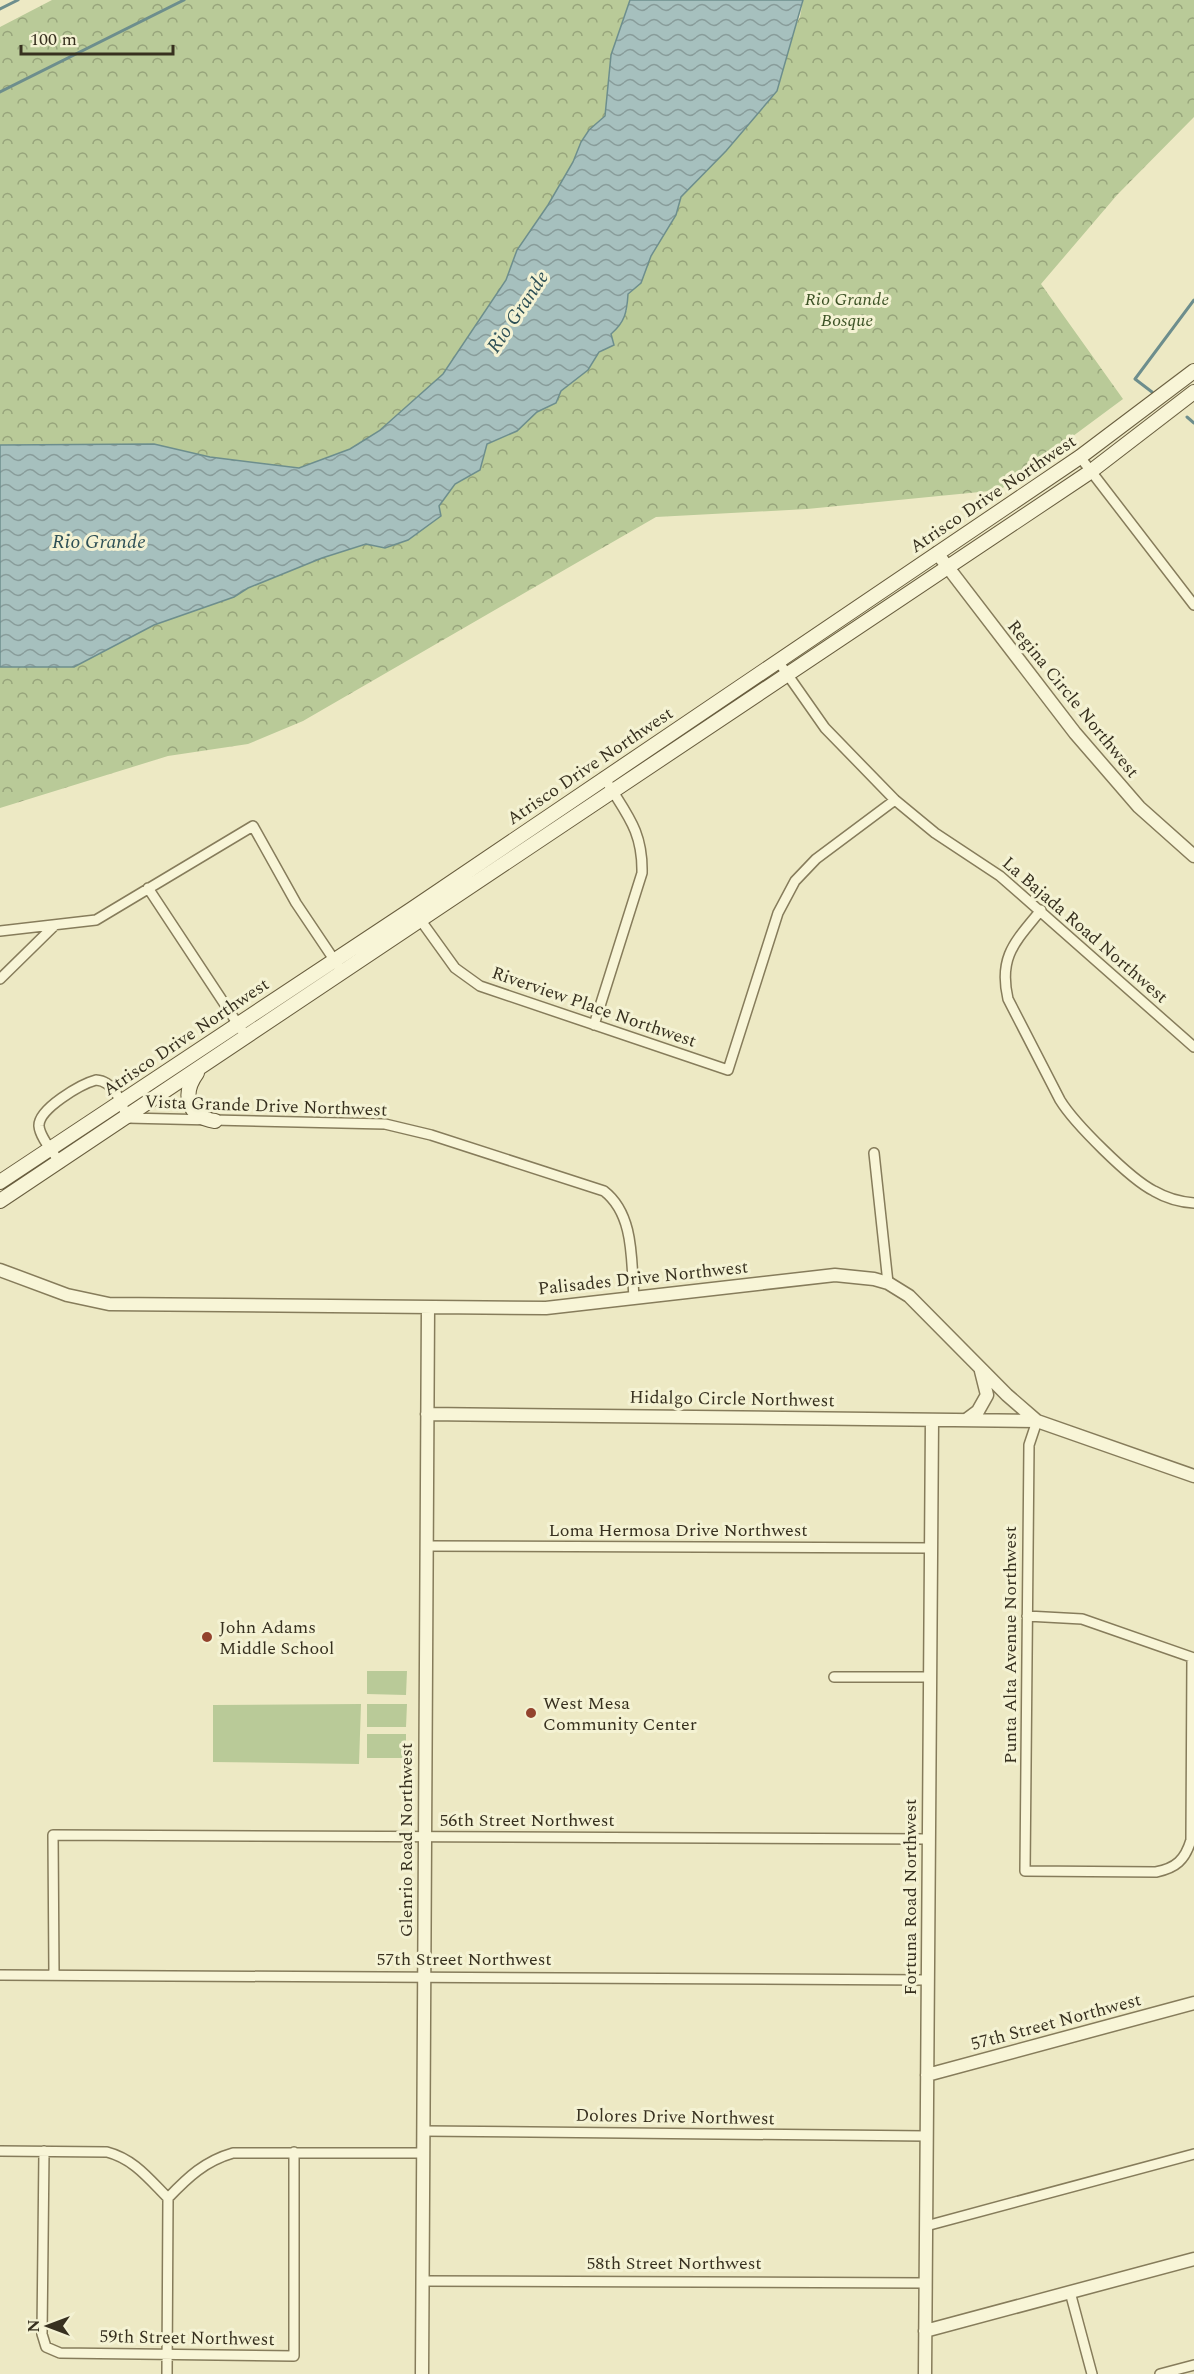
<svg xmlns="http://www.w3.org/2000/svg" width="1194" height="2374" font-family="Spectral,serif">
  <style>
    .forest { fill: url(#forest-crowns) }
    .pitch { fill: #b9ca98 }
    .water { fill: url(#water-waves); stroke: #6d8e8d; stroke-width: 1.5 }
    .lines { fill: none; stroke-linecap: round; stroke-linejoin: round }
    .stream { stroke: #6d8e8d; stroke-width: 3 }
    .minor-casing { stroke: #867c5b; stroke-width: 12 }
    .tertiary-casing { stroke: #867c5b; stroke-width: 15 }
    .secondary-casing { stroke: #685d3e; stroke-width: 16 }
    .minor { stroke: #f8f5d7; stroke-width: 9 }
    .tertiary { stroke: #f8f5d7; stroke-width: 12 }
    .secondary { stroke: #f8f5d7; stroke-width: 14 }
    .poi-dot { fill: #93432d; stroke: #f4f2d3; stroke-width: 2 }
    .labels { text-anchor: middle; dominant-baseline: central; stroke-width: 6; stroke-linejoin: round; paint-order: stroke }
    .park-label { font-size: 18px; font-style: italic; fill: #3d5326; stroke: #f4f2d3 }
    .street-label { font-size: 18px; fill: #37301f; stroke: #f4f2d3 }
    .poi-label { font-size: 18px; fill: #37301f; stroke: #f4f2d3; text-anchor: start }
    .water-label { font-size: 20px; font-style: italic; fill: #2e5056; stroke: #f4f2d3 }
  </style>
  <defs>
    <pattern id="forest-crowns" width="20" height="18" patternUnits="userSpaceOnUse" patternTransform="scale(1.5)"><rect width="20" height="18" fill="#b9ca98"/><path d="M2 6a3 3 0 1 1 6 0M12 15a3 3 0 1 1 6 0" fill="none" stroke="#97a47b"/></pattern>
    <pattern id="water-waves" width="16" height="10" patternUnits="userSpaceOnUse" patternTransform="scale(1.5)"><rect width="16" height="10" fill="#a6c0be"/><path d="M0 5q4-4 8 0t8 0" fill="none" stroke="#889c9a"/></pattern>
  </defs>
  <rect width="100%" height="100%" fill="#ede9c4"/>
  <!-- forest -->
  <path class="forest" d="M52 0H630L611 55 605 116 589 130 581 142 573 162 548 205 517 250 506 280 443 374 379 431 350 449 299 468 210 457 154 444 0 445V27Z
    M803 0H1194V117L1117 195 1041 284 1123 399 1000 490 807 509 656 517 303 721 248 744 168 756 0 808V667H74L154 625 234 597 248 588 322 558 366 544 385 548 439 506 455 484 480 470 487 444 516 431 537 412 556 403 561 391 588 370 627 310 628 294 641 283 651 256 676 215 681 197 726 150 800 17Z"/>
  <!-- pitch -->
  <path class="pitch" d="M367 1671H407L406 1695 367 1694Z
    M361 1704 359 1764 213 1762V1705Z
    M367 1704H407L406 1727H367Z
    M367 1734H406V1758H367Z"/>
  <!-- water -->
  <path class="water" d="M630 0H803L777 91 726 151 681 197 676 215 651 256 641 283 628 294C627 312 625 322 611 334L614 345 599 352 588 370 561 391 556 403 537 412 517 431 487 444 480 470 455 484 439 506 441 516 408 540 385 548 366 544 322 558 248 588 234 597 154 625 74 667H0V445L154 444 210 457 299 468 350 449 379 431 443 374 506 280 517 250 548 205 573 162 581 142 589 130 605 116 611 55Z"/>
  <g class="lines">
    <!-- stream -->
    <path class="stream" d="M0 9 18 0
      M0 92 184 0
      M1152 392 1135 379 1194 300
      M1187 417 1194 423"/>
    <defs>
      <path id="minor" d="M1080 457 1194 605
        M778 661 825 728 895 800 935 833 1000 876 1194 1047
        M148 888 247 1038
        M1041 910C1016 941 998 956 1008 999L1060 1100C1074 1123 1130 1179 1154 1191 1166 1198 1180 1202 1194 1203
        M419 918 455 968 480 986 728 1070 778 913 795 881 816 859 895 800
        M0 931 96 920 253 826 296 903 343 973
        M0 979 55 925
        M594 1025 642 873C643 829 625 813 604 777
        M874 1153 888 1283
        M60 1163C54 1153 40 1138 39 1126 38 1109 81 1084 96 1080 114 1081 122 1103 127 1118L385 1124 431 1135 604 1191C635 1215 631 1262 634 1297
        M1037 1421 1029 1445 1025 1871 1156 1872C1176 1868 1185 1860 1191 1840L1192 1658
        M426 1546 930 1548
        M1027 1616 1082 1619 1194 1658
        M834 1677H929
        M0 1975 927 1980
        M54 1975 53 1835 928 1839
        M423 2131 926 2136
        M0 2151 107 2152C134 2159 149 2179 168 2198
        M44 2151 42 2334 46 2347 60 2353 294 2356V2152
        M168 2198C188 2177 205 2161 233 2153H423
        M926 2226 1194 2154
        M422 2281 925 2283
        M1070 2292 1092 2374
        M167 2374 168 2198
        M1160 2374 1194 2365"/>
      <path id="tertiary" d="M937 553 1075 733 1139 807 1194 856
        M0 1270 67 1295 109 1304 546 1308 835 1275 874 1279 888 1283 909 1296 1007 1395 1037 1421 1194 1476
        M427 1414 1037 1421
        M966 1420 978 1411 987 1395 981 1371
        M927 2075 1194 2003
        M925 2331 1194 2259
        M422 2374 428 1307
        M925 2374 932 1420"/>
      <path id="secondary" d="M197 1073C181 1095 188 1117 215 1121
        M0 1182 412 909 1080 457 1194 371
        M0 1201 1090 472 1194 392"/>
    </defs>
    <!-- minor casing -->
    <use href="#minor" class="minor-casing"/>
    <!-- tertiary casing -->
    <use href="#tertiary" class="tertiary-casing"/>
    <!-- secondary casing -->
    <use href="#secondary" class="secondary-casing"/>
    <!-- minor -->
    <use href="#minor" class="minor"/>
    <!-- tertiary -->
    <use href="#tertiary" class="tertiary"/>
    <!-- secondary -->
    <use href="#secondary" class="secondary"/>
  </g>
  <!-- markers -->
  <g class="poi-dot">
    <circle cx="207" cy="1637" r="6"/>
    <circle cx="531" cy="1713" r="6"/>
  </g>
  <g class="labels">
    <!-- park labels -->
    <g class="park-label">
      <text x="847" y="299">Rio Grande<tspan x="847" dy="21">Bosque</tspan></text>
    </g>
    <!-- street labels -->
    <g class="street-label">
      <text transform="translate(993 494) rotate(-34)">Atrisco Drive Northwest</text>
      <text transform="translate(1073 699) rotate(51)">Regina Circle Northwest</text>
      <text transform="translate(590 766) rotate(-34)">Atrisco Drive Northwest</text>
      <text transform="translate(1085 930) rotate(41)">La Bajada Road Northwest</text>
      <text transform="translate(594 1007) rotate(19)">Riverview Place Northwest</text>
      <text transform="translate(186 1037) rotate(-34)">Atrisco Drive Northwest</text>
      <text transform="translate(266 1106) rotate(2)">Vista Grande Drive Northwest</text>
      <text transform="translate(643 1278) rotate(-6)">Palisades Drive Northwest</text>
      <text transform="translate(732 1399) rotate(1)">Hidalgo Circle Northwest</text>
      <text x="678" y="1530">Loma Hermosa Drive Northwest</text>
      <text transform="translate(1010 1645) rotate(-90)">Punta Alta Avenue Northwest</text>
      <text x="527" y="1820">56th Street Northwest</text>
      <text transform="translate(406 1840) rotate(-90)">Glenrio Road Northwest</text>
      <text transform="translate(910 1897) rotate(-90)">Fortuna Road Northwest</text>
      <text x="464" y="1959">57th Street Northwest</text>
      <text transform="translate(1056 2022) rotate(-15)">57th Street Northwest</text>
      <text transform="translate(675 2117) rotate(1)">Dolores Drive Northwest</text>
      <text x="674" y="2263">58th Street Northwest</text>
      <text transform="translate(187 2338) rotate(1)">59th Street Northwest</text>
    </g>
    <!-- poi labels -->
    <g class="poi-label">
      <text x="219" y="1627">John Adams<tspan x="219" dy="21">Middle School</tspan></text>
      <text x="543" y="1703">West Mesa<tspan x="543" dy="21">Community Center</tspan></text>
    </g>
    <!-- water labels -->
    <g class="water-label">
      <text transform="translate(518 312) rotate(-56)">Rio Grande</text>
      <text x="99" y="542">Rio Grande</text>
    </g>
  </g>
  <!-- north arrow -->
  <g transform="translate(48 2326) rotate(270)" stroke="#f4f2d3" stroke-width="4.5" paint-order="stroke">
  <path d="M0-4.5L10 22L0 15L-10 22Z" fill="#37301f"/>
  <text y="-9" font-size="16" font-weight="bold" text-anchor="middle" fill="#37301f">N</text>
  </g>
  <!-- scale -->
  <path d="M21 45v9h152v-9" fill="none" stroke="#37301f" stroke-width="3"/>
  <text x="30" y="45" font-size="18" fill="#37301f" stroke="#f4f2d3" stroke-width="4.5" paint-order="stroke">100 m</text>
</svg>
